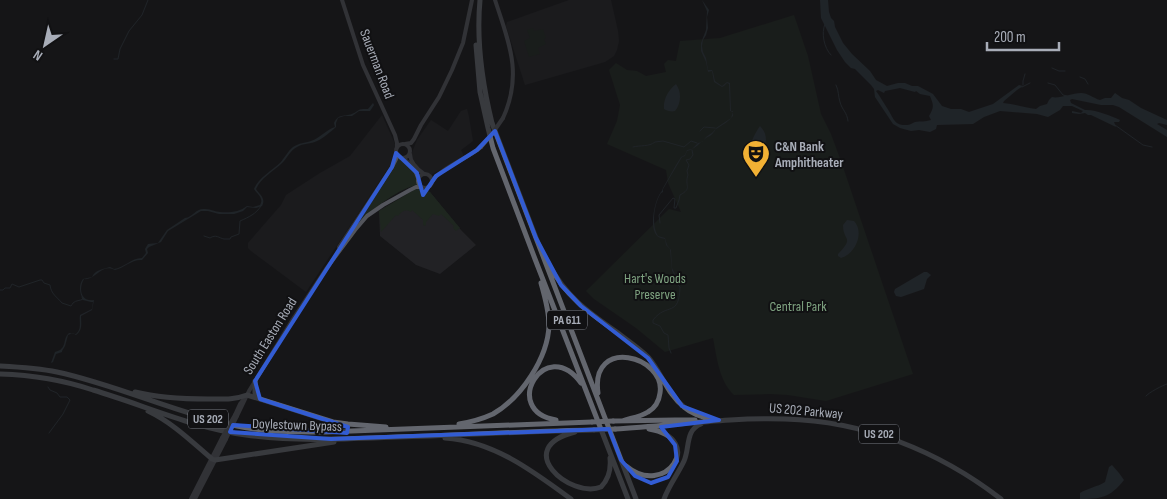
<svg xmlns="http://www.w3.org/2000/svg" width="1167" height="499" font-family="'Sofia Sans Condensed',sans-serif">
  <style>
    .built { fill: #222225 }
    .green { fill: #1e261f }
    .water { fill: #2c353c; fill-rule: evenodd }
    .lines { fill: none; stroke-linecap: round; stroke-linejoin: round }
    .stream { stroke: #2c353c; stroke-width: 1 }
    .major { stroke: #53555c; stroke-width: 4 }
    .highway { stroke: #63666e; stroke-width: 5 }
    .major-bridge { stroke: #53555c; stroke-width: 4 }
    .highway-bridge { stroke: #63666e; stroke-width: 5 }
    .marked { fill: none; stroke: #325cd3; stroke-width: 4; stroke-linejoin: round }
    .labels { text-anchor: middle; dominant-baseline: central; stroke-width: 4; stroke-linejoin: round; paint-order: stroke }
    .shield { fill: #111113; stroke: #7b7e86; stroke-width: 1 }
    .shield-label { font-size: 12px; font-weight: bold; fill: #a8adb8 }
    .street-label { font-size: 14px; fill: #a8adb8; stroke: #111113 }
    .poi-label { font-size: 14px; font-weight: bold; fill: #a8adb8; stroke: #111113; text-anchor: start }
    .park-label { font-size: 14px; fill: #7fa381; stroke: #111113 }
  </style>
  <rect width="100%" height="100%" fill="#161618"/>
  <!-- built -->
  <path class="built" d="M569 0H611L618 31 619 41 617 50 614 56 605 62 525 85 506 26 507 22Z
    M467 109 469 117 473 141 461 150 464 156 431 175 419 169 414 164 411 155 417 140 431 120 448 131 461 111Z
    M382 115 395 144V158L306 292 251 251 248 248V243L281 205 286 195 320 173 350 156Z
    M423 189 430 192 461 230 476 245 440 274 416 265 380 236 379 211 385 207Z"/>
  <!-- green -->
  <path class="green" d="M794 15 808 56 821 114 831 134 842 164 913 374 826 401 788 395 771 394 734 395C719 381 717 358 713 338L665 352 636 328 594 299 586 291 669 209 681 212 668 183 666 170 607 144 617 121 620 105 609 70 616 63 627 70 637 71 646 76 666 72 664 64 668 60 676 61 680 41 720 38Z
    M533 28 534 31 543 29 546 38 544 39 546 44 538 48 540 54 529 57 524 41 530 38 527 30Z
    M398 158 408 163 417 176 418 185C400 187 372 210 360 222L359 221 395 166Z
    M417 188H421L430 192 460 228 456 231 453 228 454 226 441 214 439 216 433 214 426 222V225L424 226 423 224V220L412 210 411 212C405 209 402 211 398 216L396 215 381 232 379 211Z"/>
  <!-- water -->
  <path class="water" d="M702 0 709 10 707 17 708 28 706 35 703 40 702 46 703 52 706 58 708 70H712L713 72 715 81 722 86 727 82 730 83 731 111H733C733 115 734 116 731 118 728 122 722 125 718 128 713 130 717 129 713 133 712 135 708 137 706 138 701 142 694 150 687 151L685 156 682 157 663 189V192L661 193C654 203 651 226 658 236L665 238 667 245 671 250 672 268 675 274 678 285C675 280 675 274 672 271L670 249 666 245 665 239C660 238 657 237 655 233 650 223 655 200 661 192L662 191 663 188 676 165 681 157 685 155 687 150 692 149 698 143 702 142 706 137 713 132 716 128 731 118 733 112 730 111 729 84 727 83 724 86 722 87 714 82 712 71 708 72 706 62 701 51V43L706 30 707 11Z
    M820 0H828L829 12 831 18 834 21 835 27 843 43 852 54 870 71 876 80 887 86 898 83H905L912 86H918L933 94 942 106 951 109H961L969 112 993 104 1019 85 1023 86 1017 90 1004 101 1003 103C1015 104 1025 108 1036 109L1040 106 1047 104 1049 100 1052 97C1059 99 1072 93 1081 93 1088 93 1093 98 1100 100L1105 98H1111L1115 93 1122 98 1129 100 1141 108 1167 120V125L1159 123 1157 124 1167 130V137L1119 107 1113 105H1101L1072 99 1070 100 1071 103 1085 110C1094 109 1112 116 1120 120L1119 122H1114L1116 127 1091 115H1088L1085 113 1079 114 1072 113V111L1081 113 1083 111 1072 106H1063L1060 110 1048 117 1037 114 1000 111 984 117 973 124 937 125 936 129 930 132 919 130 911 131 900 128 893 124 875 97 874 89 871 85 855 69 851 68 845 62 837 50 821 18ZM900 88 915 92 916 91 920 94 930 96C934 106 934 107 929 116L931 120C925 122 921 121 915 122 912 123 910 125 907 125 893 126 893 116 887 108 883 102 880 96 876 91L878 90 884 93 885 91Z
    M676 84C682 92 681 104 675 111 672 112 667 111 664 109 663 100 668 90 676 84Z
    M373 103 374 105 370 111H359L352 116H344L338 118 336 123V127C330 132 324 138 317 141 311 144 303 143 297 147 290 150 287 159 281 164 272 172 261 178 256 189 260 195 266 198 262 206L256 208 247 207 243 211 234 214H219L208 211H201L168 231 161 242 149 247 147 249 148 253 142 260C132 259 124 268 115 270 100 263 96 281 84 279 78 289 81 302 94 300L92 310 81 316C81 323 83 330 76 335L73 333 68 335 65 346 62 351V352L56 354 53 362 51 363 55 352C68 349 62 339 69 333L76 334C82 329 79 322 80 315L92 309 93 302H91L83 300C80 293 78 286 83 279L92 277C95 270 103 269 110 267L114 269C124 268 131 258 142 258L146 253 145 249 148 244 158 243 167 230 185 218C193 217 196 208 205 209 211 209 215 212 220 212 229 213 240 212 247 206L253 207 260 205C264 198 258 195 254 189 259 177 272 171 281 162 285 157 288 151 293 147 299 143 305 143 311 141 320 138 326 130 335 127L334 123C339 113 344 117 352 114 361 110 356 109 368 109Z
    M760 126C769 135 767 146 759 155H753L750 153C749 144 755 133 760 126Z
    M847 220 854 221C865 233 855 254 841 258L838 256V254C855 236 843 242 843 225Z
    M924 272H927L931 275 927 279 924 289 901 297 896 296 894 292 895 289Z
    M1112 465 1119 473 1124 480C1110 498 1100 499 1080 499V493C1088 488 1097 487 1105 482L1109 467Z"/>
  <g class="lines">
    <!-- stream -->
    <path class="stream" d="M825 24C821 33 824 48 831 55
      M114 59H118L120 49 129 31 142 15 148 0
      M1052 68 1059 71H1065
      M1080 77 1085 79 1088 84
      M1048 83 1055 85 1063 95 1067 96
      M836 85C839 91 838 96 840 102 842 110 847 112 848 121
      M1023 85V81L1025 74
      M1022 87 1030 83
      M1115 125 1143 145 1152 147
      M700 131 704 127 715 128
      M633 147C640 145 649 147 655 142L663 141 684 147 691 141 697 143
      M660 223 659 215 673 198 675 199 674 208H676L679 200 680 195C693 188 684 186 688 175L687 171 689 165 686 160 690 159 693 155 692 150
      M204 236 210 238C216 234 219 238 224 239 226 239 228 239 230 239L231 237 239 234 240 221C249 217 256 214 261 206
      M0 290H3L5 288H10L12 284 19 287 40 280H42L44 283 50 285C51 294 57 297 62 303L71 306C72 305 72 304 73 303 76 300 80 301 83 299L82 298
      M671 353 669 348 668 335 664 333 660 326 653 323V320C667 302 679 318 680 287L678 285
      M48 387 50 390 57 393 60 397H67L70 400 63 414 49 433
      M1146 396C1148 393 1163 385 1167 384"/>
    <!-- major -->
    <path class="major" d="M342 0 363 65 395 135 397 143V148
      M495 0C509 43 523 74 503 118
      M396 151a7 7 0 1 1 14 0a7 7 0 1 1-14 0Z
      M405 144 411 143 414 139 421 125 439 97 452 70 463 43 472 0
      M410 154C410 163 417 169 424 174
      M402 158C410 163 416 169 418 178
      M418 181a7 7 0 1 1 14 0a7 7 0 1 1-14 0Z
      M432 182C440 168 467 159 481 147
      M339 247 392 167 396 159V153
      M235 415 240 404 244 399
      M237 416 249 391 293 319 326 269 355 230 367 216 383 205 410 190 416 187H421
      M191 499 222 438
      M195 499 226 439"/>
    <!-- highway -->
    <path class="highway" d="M480 0C476 42 482 82 492 123L636 499
      M476 45 480 92 488 128 493 148 535 259 628 499
      M548 263C566 297 588 312 618 333 628 341 639 348 648 357 662 373 667 394 684 407 692 414 702 417 712 419
      M0 366C19 367 38 368 57 372 118 385 175 413 237 426 265 432 295 432 325 432L592 422
      M0 374C32 375 63 380 93 390 144 405 193 428 246 435 296 442 347 439 397 437 463 435 529 431 594 430
      M255 381V393L260 399
      M135 392C159 398 184 399 208 399 222 399 234 400 247 395L333 422 348 424 386 427
      M598 393C590 336 666 356 660 393 659 401 655 408 648 412 640 417 631 418 622 421
      M148 411C173 423 191 441 212 459L215 460 334 442
      M556 420C500 411 545 334 581 383
      M613 421 675 420H695
      M459 424C471 422 482 419 493 414 521 398 548 358 549 325 549 311 545 297 541 283
      M615 429C672 426 728 417 785 419 864 421 939 451 1001 499
      M575 432C511 448 570 499 601 487 609 479 611 468 610 458
      M445 438C493 441 533 471 571 499
      M626 466C665 499 707 439 649 429
      M664 499C669 485 678 474 684 461 690 448 685 430 701 424"/>
    <!-- major-bridge -->
    <path class="major-bridge" d="M481 147 492 134 503 118
      M222 438 235 415
      M226 439 237 416"/>
    <!-- highway-bridge -->
    <path class="highway-bridge" d="M592 422 613 421
      M594 430 615 429"/>
  </g>
  <!-- marked area -->
  <path d="M0 0H1167V499H0ZM495 131 536 238 561 285 581 306 648 358 682 406 719 420 661 427 675 445 677 461 668 477 651 483 635 476 621 460 609 429 331 439 230 432 233 425 347 433 348 427 260 399 255 381 392 167 396 153 417 173 423 195 436 176 477 150Z" fill="#161618" fill-opacity=".55" fill-rule="evenodd"/>
  <path class="marked" d="M495 131 536 238 561 285 581 306 648 358 682 406 719 420 661 427 675 445 677 461 668 477 651 483 635 476 621 460 609 429 331 439 230 432 233 425 347 433 348 427 260 399 255 381 392 167 396 153 417 173 423 195 436 176 477 150Z"/>
  <!-- icons -->
  <defs>
    <symbol id="theatre-pin" viewBox="-11 -11 22 30"><path d="M0 17L-7.5 6A9.5 9.5 0 1 1 7.5 6Z" fill="#f2b134" stroke="#111113"/><path d="M-5-5.5Q0-4 5-5.5V0Q5 5 0 6Q-5 5-5 0ZM-3.3-2.5H-1v1.5H-3.3ZM1-2.5H3.3v1.5H1ZM-2.8 1Q0 5.5 2.8 1Z" fill="#111"/></symbol>
  </defs>
  <g fill-rule="evenodd">
    <use href="#theatre-pin" x="740" y="138" width="32" height="43"/>
  </g>
  <g class="labels">
    <!-- shield labels -->
    <g class="shield">
      <rect x="547" y="310.5" width="40" height="19" rx="4"/>
      <rect x="188" y="409.5" width="40" height="19" rx="4"/>
      <rect x="859" y="424.5" width="40" height="19" rx="4"/>
    </g>
    <g class="shield-label">
      <text x="567" y="320">PA 611</text>
      <text x="208" y="419">US 202</text>
      <text x="879" y="434">US 202</text>
    </g>
    <!-- street labels -->
    <g class="street-label">
      <text transform="translate(377 64) rotate(69)">Sauerman Road</text>
      <text transform="translate(270 336) rotate(-58)">South Easton Road</text>
      <text transform="translate(806 411) rotate(5)">US 202 Parkway</text>
      <text transform="translate(297 425) rotate(2)">Doylestown Bypass</text>
    </g>
    <!-- poi labels -->
    <g class="poi-label">
      <text x="775" y="146">C&amp;N Bank<tspan x="775" dy="16">Amphitheater</tspan></text>
    </g>
    <!-- park labels -->
    <g class="park-label">
      <text x="655" y="278">Hart's Woods<tspan x="655" dy="16">Preserve</tspan></text>
      <text x="798" y="306">Central Park</text>
    </g>
  </g>
  <!-- north arrow -->
  <g transform="translate(45 45) rotate(214)" stroke="#111113" stroke-width="4" paint-order="stroke">
  <path d="M0-4L9 19L0 12L-9 19Z" fill="#a8adb8"/>
  <text y="-8" font-size="14" font-weight="bold" text-anchor="middle" fill="#a8adb8">N</text>
  </g>
  <!-- scale -->
  <path d="M987 42v8h72v-8" fill="none" stroke="#a8adb8" stroke-width="2.5"/>
  <text x="994" y="42" font-size="15" fill="#a8adb8" stroke="#111113" stroke-width="4" paint-order="stroke">200 m</text>
</svg>
